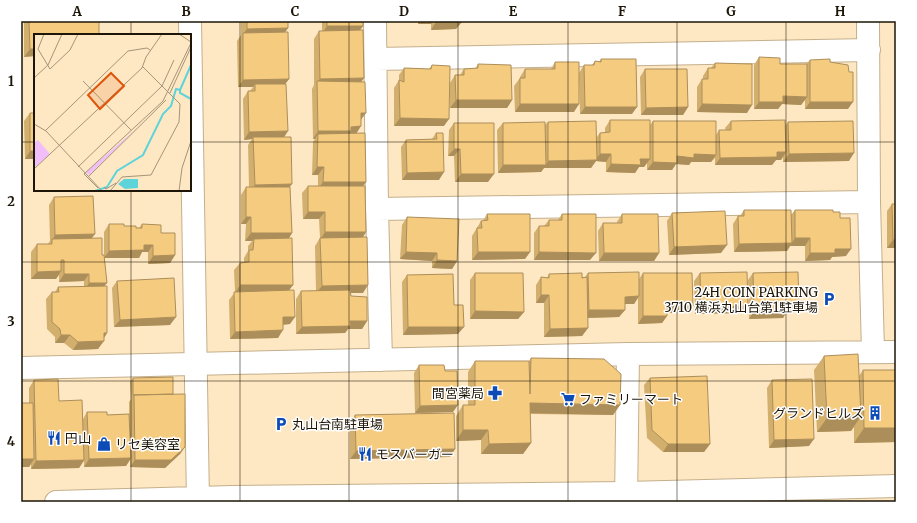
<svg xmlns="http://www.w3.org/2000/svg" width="917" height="523" font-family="Merriweather,'Noto Sans JP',serif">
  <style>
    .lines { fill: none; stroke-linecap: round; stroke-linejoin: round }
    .minor-casing { stroke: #c4af8c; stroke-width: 24 }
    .tertiary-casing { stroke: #c4af8c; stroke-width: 24 }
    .minor { stroke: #fff; stroke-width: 22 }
    .tertiary { stroke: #fff; stroke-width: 22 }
    .wall { fill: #d3af6e }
    .shaded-wall { fill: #ac8e5a }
    .building { fill: #f5cb80; stroke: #ac8e5a }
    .grid { fill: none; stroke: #1d1608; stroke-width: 1; stroke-opacity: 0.55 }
    .labels { text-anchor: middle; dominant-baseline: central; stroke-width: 3; stroke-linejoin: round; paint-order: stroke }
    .poi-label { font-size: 13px; fill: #1d1608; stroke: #fff; text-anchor: start }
    .inset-river { fill: none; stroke: #5fd3da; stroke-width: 2 }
    .inset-road { fill: none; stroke: #a49478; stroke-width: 1 }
    .view { fill: #de560c; fill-opacity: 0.15; stroke: #de560c; stroke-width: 2 }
    .inset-edge { fill: none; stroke: #1d1608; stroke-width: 2 }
    .neatline { fill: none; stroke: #1d1608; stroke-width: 1.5 }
    .grid-label { font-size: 13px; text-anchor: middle; font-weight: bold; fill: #1d1608 }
  </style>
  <rect width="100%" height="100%" fill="#fee8c3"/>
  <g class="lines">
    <defs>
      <path id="minor" d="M375 21 377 209 381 360
        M868 21 869 202 873 351
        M376 59 869 50
        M377 209 869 202
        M21 368 628 354 896 352
        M626 502 628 354"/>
      <path id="tertiary" d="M190 21 198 502
        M56 502 232 497 626 493 896 486"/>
    </defs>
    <!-- minor casing -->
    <use href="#minor" class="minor-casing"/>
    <!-- tertiary casing -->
    <use href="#tertiary" class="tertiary-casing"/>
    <!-- minor -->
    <use href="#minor" class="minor"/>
    <!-- tertiary -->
    <use href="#tertiary" class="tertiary"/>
  </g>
  <!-- wall -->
  <path class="wall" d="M24 21H99L35 56 24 57Z
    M241 21H288V28L285 32 289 79 285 84 284 137 290 187 292 233 289 238 293 285 289 290 290 324 283 325 278 338 230 339 229 300 235 292 234 270 240 263 244 262V258L248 251V246L252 241H245L246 224H241V195L246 187H249L248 145 252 139 244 140 243 99 248 91H250L253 87H238L237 41 241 35Z
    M316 21H363V26L360 30 364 78 361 82 366 113 361 120V126L356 133 363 186 366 232 363 237V293H351V296L367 321 362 329H348L345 333 296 334V299L301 291H316L315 246 320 238 319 219H303L302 193 308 186H318V175H312L313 142 315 139H313L312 89 314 85V39L319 31H322V21Z
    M418 21H462L456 29 431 30V24H418Z
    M759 57 780 64H806L810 60 830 62 848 109H805V100L801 105 782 104 778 109H754V65Z
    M601 59 632 114H580L579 73 584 65H592L595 61 599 62Z
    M555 62 574 112H515L514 86 520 78V77L525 69H551Z
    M715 63 747 113 697 112V87L702 79H703V76L708 68H711Z
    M478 64 512 100 507 108H450V83L455 75H460L464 69H475Z
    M432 65 444 126H394V88L399 80V75L404 68 429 69Z
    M645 69 688 107 683 115H641L640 77Z
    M30 113H35V159H25L24 121Z
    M610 120 650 125 653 121 716 135 719 130H726L725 128 731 121 785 126 788 122 849 161 783 162V156L781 160H776L772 165H715V158L711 162H691L689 165 676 164 672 170H647V163L644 167H639L635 173 606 172V162L596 161 591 168H544L541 172 498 173 497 130 503 123 545 125 548 122 596 138 600 133H605V128Z
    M454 123 488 182H455L454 156H448L449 130Z
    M436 133 439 180H402L401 147 406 140 432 139Z
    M54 197 92 238 102 255H104V232L109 224 139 228 142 224 161 233 175 255 170 263 148 264V252H142L139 258H105L104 286 107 333 104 338 98 349 73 350 64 343H55V337L47 329 46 299 52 292H55L58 287 84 286V281L59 282V275L56 279H31V252L37 244H48L50 241 49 205Z
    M892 204 896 248H887V211Z
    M744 210 791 215 795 210 833 212 846 256 832 257 830 260 805 261V246H790L787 251 734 252 733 224 738 216H740Z
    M672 213 721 253 669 255 667 221Z
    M487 214 530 252 525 259 472 260V236L481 221H483Z
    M562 214 590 260H534V233L539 226H544L549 220H558Z
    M622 214 659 253 654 261H599L598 231 603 223H617V222Z
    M407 217 457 261 452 269 432 268V261L400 259 402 225Z
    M475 273 524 312 518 319H470V280Z
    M588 273 639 279 643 273 688 313H667V316L662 323 638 324V298L634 304H625V310L619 317 587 318 588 328 582 336 544 337V303H536V285L541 277 547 278 549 274 585 277Z
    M700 273 748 306 742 313 695 314 694 281Z
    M753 273 799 305 793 313H786L783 318 749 319 748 280Z
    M407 275 454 305 458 334 403 335 402 282Z
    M117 281 170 325 114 327 112 288Z
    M824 356 859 376 863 370 896 442 854 443V427L851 431 817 432 814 370Z
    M531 358 620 405 613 415 530 414 531 443 523 454H481V440L456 441V416L463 405H468V372L475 361H529Z
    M419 365 445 371 453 412 415 413 414 373Z
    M133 378 173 394 185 447 180 454 165 468 130 467V460L126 466 84 467V461L79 468 31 469V464L29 467H21V403H29V388L34 380 59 401 83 419 87 412 107 415 129 414V402L131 399 130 382Z
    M650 378 710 444 704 452H663L647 438 644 385Z
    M772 380 809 446 769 448 767 388Z
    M355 415 455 449 450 457 350 459V423Z"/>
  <!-- shaded-wall -->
  <path class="shaded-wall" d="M420 21H433L431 24H418Z
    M651 21H708L707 22H650Z
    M436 22H462L456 29 431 30Z
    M327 26H363L357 34H322Z
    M288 28 283 35 243 34 247 29Z
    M30 49H35V56L24 57Z
    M364 78 358 86 317 82 320 79Z
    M289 79 283 87 255 84 253 87H238L243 80Z
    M783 96 807 97 801 105 782 104 778 109H754L759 102Z
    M456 100H512L507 108H450Z
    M810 102H853L848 109H805Z
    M520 104H579L574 112H515Z
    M702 104 752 105 747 113 697 112Z
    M585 107H637L632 114H580Z
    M688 107 683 115H641L646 108Z
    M361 113H366L360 120Z
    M400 118 449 119 444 126H394Z
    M361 126 356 134H318L315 139H313L318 131Z
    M288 131 283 139 253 137 252 139 244 140 249 132Z
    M454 149H460L454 156H448Z
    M30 151H35V159H25Z
    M777 152H786L781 160H776L772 165H715L720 158Z
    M854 153 849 161 783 162 789 154Z
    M600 154H611L606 162 596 161 591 168H544L541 172 498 173 503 165H546L548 161 595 160Z
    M694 154 716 155 711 162H691L689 165 676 164 672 170H647L653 162 677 156Z
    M640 159H650L644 167H639L635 173 606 172 611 164Z
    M317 167H324L318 175H312Z
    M444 172 439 180H402L407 173Z
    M461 174H494L488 182H455Z
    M323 182H366L361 189H318Z
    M292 184 286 192H249L255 185Z
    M139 190H167L166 191 138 192Z
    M308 212H325L319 219H303Z
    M246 217H251L246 224H241Z
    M325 232H366L361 240H320Z
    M251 233H292L287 241 254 239 252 241H245Z
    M95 234 89 242 52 241 55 235Z
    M795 238H810L805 246H790Z
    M893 240H896V248H887Z
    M792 243 787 251 734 252 739 244Z
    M144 245H153L148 252H142L139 258H104L109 251Z
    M727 245 721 253 669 255 674 247Z
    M835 249H851L846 256 832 257 830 260 805 261 810 253Z
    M406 252 437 253 432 261 400 259Z
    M478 252H530L525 259 472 260Z
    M539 252 596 253 590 260H534Z
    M604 253H659L654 261H599Z
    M175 255 170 263 148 264 153 256Z
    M437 260 457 261 452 269 432 268Z
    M61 271 56 279H31L37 272Z
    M64 274H89L84 281 59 282Z
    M89 283H107L101 290 84 291Z
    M240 285H293L287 293H235Z
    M368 285 363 293H316L322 286Z
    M541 295H549L544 303H536Z
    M639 296 634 304H619L625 297Z
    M788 305H799L793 313H786L783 318 749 319 754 311Z
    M667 306H693L688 313H662Z
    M748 306 742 313 695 314 701 307Z
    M589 310H625L619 317 584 318Z
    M475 311 524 312 518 319H470Z
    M643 316H667L662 323 638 324Z
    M176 317 170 325 114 327 120 320Z
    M283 317H295L290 324 277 325Z
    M350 321H367L362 329H348L345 333 296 334 302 327Z
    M408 327H464L458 334 403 335Z
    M588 328 582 336 544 337 550 329Z
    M283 330 278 338 230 339 235 332Z
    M104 333H107L102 341Z
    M61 335H70L64 343H55Z
    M104 341 98 349 73 350 78 342Z
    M530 403 620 405 613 415 523 413Z
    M458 405 453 412 415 413 420 406Z
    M861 416 851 431 817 432 827 418Z
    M864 428H896V442L854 443Z
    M463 430H488L481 440 456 441Z
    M814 439 809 446 769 448 774 440Z
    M531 443 523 454H481L489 444Z
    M668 444H710L704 452H663Z
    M185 447 180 454 165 468 130 467 135 460Z
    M455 449 450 457 350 459 356 451Z
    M131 458 126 466 84 467 89 459Z
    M21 459H34L29 467H21Z
    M84 460 79 468 31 469 36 461Z"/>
  <!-- building -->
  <path class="building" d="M29 21H99V35H35V49H30Z
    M247 21H288V28L247 29Z
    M327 21H363V26H327Z
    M436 21H462V22H436Z
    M363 30 364 78 320 79 319 31Z
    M288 32 289 79 243 80V33Z
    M759 57 780 58V64H807V97L783 96V102H759Z
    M601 59H636L637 107H585L584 65H594L595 61 601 62Z
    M830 59V62L848 65 849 72H853V102H810V60Z
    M555 62H579V104H520V78H525V69H555Z
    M715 63 752 64V105L702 104V79H708V68H715Z
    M478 64 511 65 512 100H456L455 75H464V69L478 68Z
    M432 65 450 66 449 119 400 118 399 80 404 82V68L431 69Z
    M645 69H687L688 107 646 108Z
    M317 81 365 82 366 113H361V126L351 127V131H318Z
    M255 84H286L288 131 249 132 248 91H255Z
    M30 113H35V151H30Z
    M610 120H650V159H640L641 165 611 164V154H600V133L610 132Z
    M785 120 786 152H777V157L720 158 719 130H731V121Z
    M596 121 597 160 548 161V122Z
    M653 121H716V155L694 154V158L677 156V163L653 162Z
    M853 121 854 153 789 154 788 122Z
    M545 122 546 165H503V123Z
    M454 123H494V174H461L460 149H454Z
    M365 133 366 182H323L324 167H317L318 134Z
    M436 133H443L444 172 407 173 406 140 437 139Z
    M253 137H291L292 184 255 185Z
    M308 186H365L366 232H325V212H308Z
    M246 187H290L292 233H251V217H246Z
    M93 196 95 234 55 235 54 197Z
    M892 204H896V240H893Z
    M744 210H791L792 243 739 244 738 216H744Z
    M795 210H833V212H840V218H850L851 249H835V253H810V238H795Z
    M725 211 727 245 674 247 672 213Z
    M487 214H530V252H478L477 228H482L481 221 488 220Z
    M562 214H596V253L539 252V226H549V220H562Z
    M622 214H658L659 253H604L603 223H622Z
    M407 217 459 219 457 261 437 260V253L406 252Z
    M109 224H124V226H136V228H142V224L161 225V233H175V255L153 256V245H144V250L109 251Z
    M367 237 368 285 322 286 320 238Z
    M102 238V255H104L107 283H89V274H64V260H61V271L37 272V244H52V239Z
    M292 238 293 285H240V263L249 262V250H253L254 239Z
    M639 272V296L625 297V310H589L588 273Z
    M747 272 748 306 701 307 700 273Z
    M798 272 799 305H788V310L754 311 753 273Z
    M475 273H523L524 312 475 311Z
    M582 273V278L587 277 588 328 550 329 549 295H541V277L549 278V274Z
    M643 273H692L693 306H667V316H643Z
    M453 274 454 305H463L464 327H408L407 275Z
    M174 278 176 317 120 320 117 281Z
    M107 286V333H104V341L78 342 70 335H61L60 329 52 322V292H59L58 287Z
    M294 290 295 317H283V330L235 332 234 292Z
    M350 290 351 296 367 297V321H350L351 326 302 327 301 291Z
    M858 354 861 416 827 418 824 356Z
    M531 358 604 359 621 374 620 405 530 403 531 443 489 444 488 430H463V405H475V361H529L530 394Z
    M419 365H444L445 371H457L458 405 420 406Z
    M863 370H896V428H864Z
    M707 376 710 444H668L652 430 650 378Z
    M173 377V394L133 395V378Z
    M58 379 59 401 82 400 84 460 36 461 34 380Z
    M812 379 814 439 774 440 772 380Z
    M185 394V447L171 460H135L134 395Z
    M21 403H33L34 459H21Z
    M87 412H107V415L129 414 131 458 89 459Z
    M454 413 455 449 356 451 355 415Z"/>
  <!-- grid -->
  <path class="grid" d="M131 21V35M240 21V502M349 21V502M458 21V502M568 21V502M677 21V502M786 21V502M21 142H35M190 142H896M131 190V502M21 262H896M21 381H896"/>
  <!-- icons -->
  <defs>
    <symbol id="parking-bare" viewBox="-9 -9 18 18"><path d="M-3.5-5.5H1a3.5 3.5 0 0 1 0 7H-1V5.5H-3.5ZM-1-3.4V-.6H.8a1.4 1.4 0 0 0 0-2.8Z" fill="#0d4cb7" stroke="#fff" stroke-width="2.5" paint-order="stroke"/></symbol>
    <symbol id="pharmacy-bare" viewBox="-9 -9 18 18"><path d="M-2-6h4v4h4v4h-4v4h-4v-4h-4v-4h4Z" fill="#0d4cb7" stroke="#fff" stroke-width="2.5" paint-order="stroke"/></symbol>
    <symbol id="supermarket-bare" viewBox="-9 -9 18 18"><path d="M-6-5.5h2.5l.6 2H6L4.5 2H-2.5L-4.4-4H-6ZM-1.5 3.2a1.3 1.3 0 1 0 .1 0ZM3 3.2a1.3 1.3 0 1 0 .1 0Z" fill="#0d4cb7" stroke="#fff" stroke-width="2.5" paint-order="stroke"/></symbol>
    <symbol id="building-bare" viewBox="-9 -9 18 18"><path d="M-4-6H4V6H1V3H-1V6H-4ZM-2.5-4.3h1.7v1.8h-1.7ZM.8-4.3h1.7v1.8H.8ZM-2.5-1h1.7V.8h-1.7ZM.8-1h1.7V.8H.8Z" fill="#0d4cb7" stroke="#fff" stroke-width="2.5" paint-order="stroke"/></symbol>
    <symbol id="restaurant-bare" viewBox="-9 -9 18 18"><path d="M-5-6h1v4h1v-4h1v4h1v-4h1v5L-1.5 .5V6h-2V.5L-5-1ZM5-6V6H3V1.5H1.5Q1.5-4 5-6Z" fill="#0d4cb7" stroke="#fff" stroke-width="2.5" paint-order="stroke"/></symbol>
    <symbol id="shop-bare" viewBox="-9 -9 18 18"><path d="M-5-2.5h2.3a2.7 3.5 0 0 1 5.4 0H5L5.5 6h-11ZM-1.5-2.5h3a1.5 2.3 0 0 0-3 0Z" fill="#0d4cb7" stroke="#fff" stroke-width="2.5" paint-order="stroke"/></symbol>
  </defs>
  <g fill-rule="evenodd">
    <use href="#parking-bare" x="819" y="289" width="20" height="20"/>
    <use href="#pharmacy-bare" x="485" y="383" width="20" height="20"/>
    <use href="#supermarket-bare" x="558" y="389" width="20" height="20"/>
    <use href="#building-bare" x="865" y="403" width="20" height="20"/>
    <use href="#parking-bare" x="271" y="414" width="20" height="20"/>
    <use href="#restaurant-bare" x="44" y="428" width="20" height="20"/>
    <use href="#shop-bare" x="94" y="434" width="20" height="20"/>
    <use href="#restaurant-bare" x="355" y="444" width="20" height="20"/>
  </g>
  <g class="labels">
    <!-- poi labels -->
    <g class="poi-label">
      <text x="818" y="292" text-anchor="end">24H COIN PARKING<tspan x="818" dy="15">3710 横浜丸山台第1駐車場</tspan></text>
      <text x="484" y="393" text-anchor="end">間宮薬局</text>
      <text x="579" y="399">ファミリーマート</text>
      <text x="864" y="413" text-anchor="end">グランドヒルズ</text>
      <text x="292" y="424">丸山台南駐車場</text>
      <text x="65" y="438">円山</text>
      <text x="115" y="444">リセ美容室</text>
      <text x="376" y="454">モスバーガー</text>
    </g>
  </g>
  <!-- overview -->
  <g transform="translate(34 34)">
    <rect width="157" height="157" fill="#fee8c3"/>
    <path d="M101 96 55 141 52 138ZM4 106 16 120 0 134V109Z" fill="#f1befa"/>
    <path d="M90 145H104V154L91 155 84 150Z" fill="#5fd3da"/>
    <path class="inset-river" d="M146 56 157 31M146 56V59L157 65M61 157 73 153 83 137 109 121 129 80 137 72 142 55 146 56"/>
    <path class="inset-road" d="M10 0 4 15 16 35 36 16 44 0M145 0 157 8M0 44 14 31 28 0M49 47 97 96M136 59 157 13M0 90 12 97 68 157M11 97 94 17 113 14 116 16M44 133 128 52 140 26M0 135 108 34 112 23 128 0M50 140 129 67 157 9M50 140 64 154M55 142 132 66M70 153 72 155 82 149M76 157 88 143 117 141 145 88 146 70 109 33M145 157 148 134 157 107"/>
    <path class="view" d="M77 39 90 52 66 75 54 61Z"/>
    <rect width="157" height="157" class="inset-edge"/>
  </g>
  <!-- border -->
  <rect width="917" height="523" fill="none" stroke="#ffffff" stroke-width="44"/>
  <rect x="22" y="22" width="873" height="479" class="neatline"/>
  <g class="grid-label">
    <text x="77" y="16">A</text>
    <text x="186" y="16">B</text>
    <text x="295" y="16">C</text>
    <text x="404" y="16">D</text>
    <text x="513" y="16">E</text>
    <text x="622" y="16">F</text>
    <text x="731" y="16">G</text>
    <text x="840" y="16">H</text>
    <text x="11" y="86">1</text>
    <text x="11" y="206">2</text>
    <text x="11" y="326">3</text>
    <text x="11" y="446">4</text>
  </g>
</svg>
